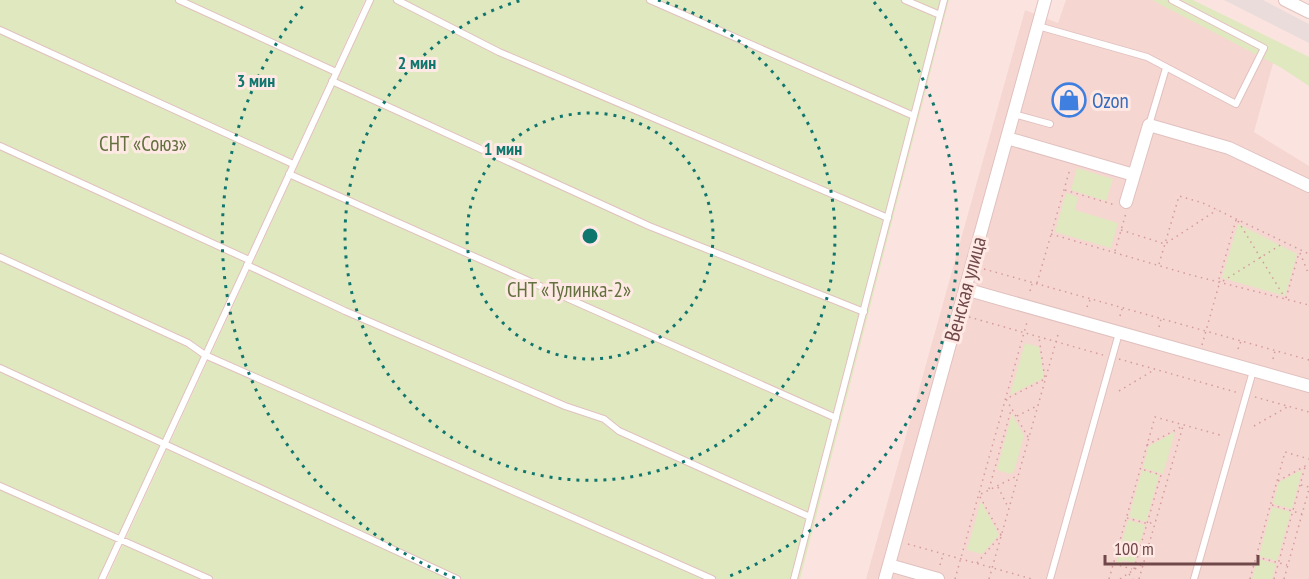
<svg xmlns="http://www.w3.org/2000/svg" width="1309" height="579" font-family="'PT Sans Narrow',sans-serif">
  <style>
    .residential { fill: #f5d6d1 }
    .industrial { fill: #e9dcdb }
    .green { fill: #e0e8bf }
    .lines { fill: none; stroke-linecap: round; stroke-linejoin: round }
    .lane-casing { stroke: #e1c1bf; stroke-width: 8 }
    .street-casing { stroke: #e1c1bf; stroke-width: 14 }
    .path { stroke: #d49b9d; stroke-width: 1.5; stroke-dasharray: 1.5 4.5; stroke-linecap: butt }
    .lane { stroke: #fff; stroke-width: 6 }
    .street { stroke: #fff; stroke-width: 12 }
    .ring { fill: none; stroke: #0f766e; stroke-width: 3; stroke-dasharray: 3 6 }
    .labels { text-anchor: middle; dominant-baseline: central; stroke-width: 6; stroke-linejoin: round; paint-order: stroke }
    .shop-label { font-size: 21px; fill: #366cbe; stroke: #ffe9e4; text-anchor: start }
    .park-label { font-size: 21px; fill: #62713e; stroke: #ffe9e4 }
    .street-label { font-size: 21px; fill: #70484a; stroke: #ffe9e4 }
    .centre { fill: #0f766e; stroke: #ffe9e4; stroke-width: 3 }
    .ring-label { font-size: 18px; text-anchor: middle; font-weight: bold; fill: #0f766e; stroke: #ffe9e4; stroke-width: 6; stroke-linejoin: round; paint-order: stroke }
  </style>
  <rect width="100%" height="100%" fill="#fbe4df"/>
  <!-- residential -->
  <path class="residential" d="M1066 0H1187L1277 49 1254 132 1309 166V579H866L1025 10 1058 23Z"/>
  <!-- industrial -->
  <path class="industrial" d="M1224 0H1263L1309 24V43Z"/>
  <!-- green -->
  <path class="green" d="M0 0H365L100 579H0Z
    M374 0H949L800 579H107Z
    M1152 0H1193L1309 57V86L1280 67Z
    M1077 168 1113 179 1106 201 1071 190Z
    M1066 193 1078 197 1075 210 1118 223 1111 248 1055 232Z
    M1238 224 1297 254 1285 296 1222 278Z
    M1025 343 1039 347 1044 378 1010 395Z
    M1012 414 1024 436 1014 471 1011 474 997 470Z
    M1175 432 1163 474 1143 468 1149 446Z
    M1142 470 1159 475 1146 522 1129 517Z
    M1302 470 1292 509 1273 504 1279 482Z
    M981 501 999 535 982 554 967 550Z
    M1272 507 1291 512 1277 561 1259 556Z
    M1128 520 1145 525 1134 563 1123 560 1121 565 1116 564Z
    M1258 559 1276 564 1272 579H1252Z"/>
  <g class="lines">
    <defs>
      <path id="lane" d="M179 0 336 72
        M397 0 499 52 888 218
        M650 0 914 116
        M905 0 940 15
        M1038 26 1147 57 1236 104 1264 48 1172 0
        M0 30 293 164
        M332 81 649 226 864 312
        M1014 114 1050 124
        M1149 125 1166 68
        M0 146 249 260
        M289 174 836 418
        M0 257 188 343 205 355 712 579
        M247 265 345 311 565 406 604 419 619 431 810 517
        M0 368 457 579
        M0 486 209 579
        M102 579 370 0
        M794 579 944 0
        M1050 579 1119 333
        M1194 579 1253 371"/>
      <path id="street" d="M1285 0 1309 12
        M1007 138 1134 175
        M1126 202 1149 125 1229 148 1309 186
        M965 289 1309 386
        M889 565 938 579
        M885 579 1045 0"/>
    </defs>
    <!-- lane casing -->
    <use href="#lane" class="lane-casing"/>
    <!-- street casing -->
    <use href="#street" class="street-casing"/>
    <!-- path -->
    <path class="path" d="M1065 190 1115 205
      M1238 221 1285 298
      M1121 230 1165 244 1217 210
      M1051 234 1191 275 1309 305
      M1115 251 1126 213
      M1300 253 1309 275
      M1159 264 1179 196 1203 203 1309 254
      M984 269 1309 360
      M1219 279 1236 220
      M1223 281 1282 244
      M1037 283 1070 169
      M1030 291 1032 284
      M1286 298 1299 253
      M1087 307 1090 300
      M1120 316 1122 309
      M969 317 1103 355
      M1159 327 1161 319
      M1202 345 1220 281
      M1238 349 1241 341
      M1119 359 1239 393
      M1273 359 1275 351
      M1119 391 1154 370
      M1255 397 1309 412
      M1017 416 1037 406
      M1254 426 1287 407
      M1028 437 1006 399 1045 379 1039 337
      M1147 445 1183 426
      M1278 481 1309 464
      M1301 485 1309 487
      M998 487 1008 507
      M989 489 1011 410
      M1272 505 1302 514
      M1127 518 1149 524 1156 520
      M1001 535 979 495 1017 476
      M908 544 1032 579
      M1257 557 1287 565
      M977 563 1001 535
      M1114 564 1132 569
      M940 565 943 555
      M1134 569 1161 475 1141 469
      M1129 574 1133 579
      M955 579 1027 322
      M989 579 1059 331
      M1109 579 1155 417 1220 435
      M1120 579 1144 563
      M1139 579 1183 426
      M1250 579 1285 452 1309 459
      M1274 579 1305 467
      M1284 579 1309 489"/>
    <!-- lane -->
    <use href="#lane" class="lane"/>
    <!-- street -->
    <use href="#street" class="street"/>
  </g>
  <!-- distance rings -->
  <g class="ring">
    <circle cx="590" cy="236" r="123"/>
    <path d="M658 0A245 245 0 1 1 522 0"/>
    <path d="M455 578A368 368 0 0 1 306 2M874 2A368 368 0 0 1 725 578"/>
  </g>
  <!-- icons -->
  <defs>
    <symbol id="shop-ring" viewBox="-11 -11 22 22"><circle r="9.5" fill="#ffe9e4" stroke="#3f7fe0" stroke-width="1.5"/><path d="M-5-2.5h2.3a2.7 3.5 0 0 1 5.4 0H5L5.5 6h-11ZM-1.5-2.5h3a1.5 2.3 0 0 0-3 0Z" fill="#3f7fe0"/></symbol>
  </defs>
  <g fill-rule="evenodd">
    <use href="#shop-ring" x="1050" y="81" width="38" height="38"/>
  </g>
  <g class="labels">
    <!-- shop labels -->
    <g class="shop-label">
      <text x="1092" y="100">Ozon</text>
    </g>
    <!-- park labels -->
    <g class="park-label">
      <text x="143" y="143">СНТ «Союз»</text>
      <text x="569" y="289">СНТ «Тулинка-2»</text>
    </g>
    <!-- street labels -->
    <g class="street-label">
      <text transform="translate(965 289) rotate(-75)">Венская улица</text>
    </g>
  </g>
  <circle cx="590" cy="236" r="9" class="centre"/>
  <g class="ring-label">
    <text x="417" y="69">2 мин</text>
    <text x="256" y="87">3 мин</text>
    <text x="503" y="155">1 мин</text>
  </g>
  <!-- scale -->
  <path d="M1105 555v9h153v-9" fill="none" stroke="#70484a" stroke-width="3"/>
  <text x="1114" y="555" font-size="18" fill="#70484a" stroke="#ffe9e4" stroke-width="4.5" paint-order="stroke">100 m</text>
</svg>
